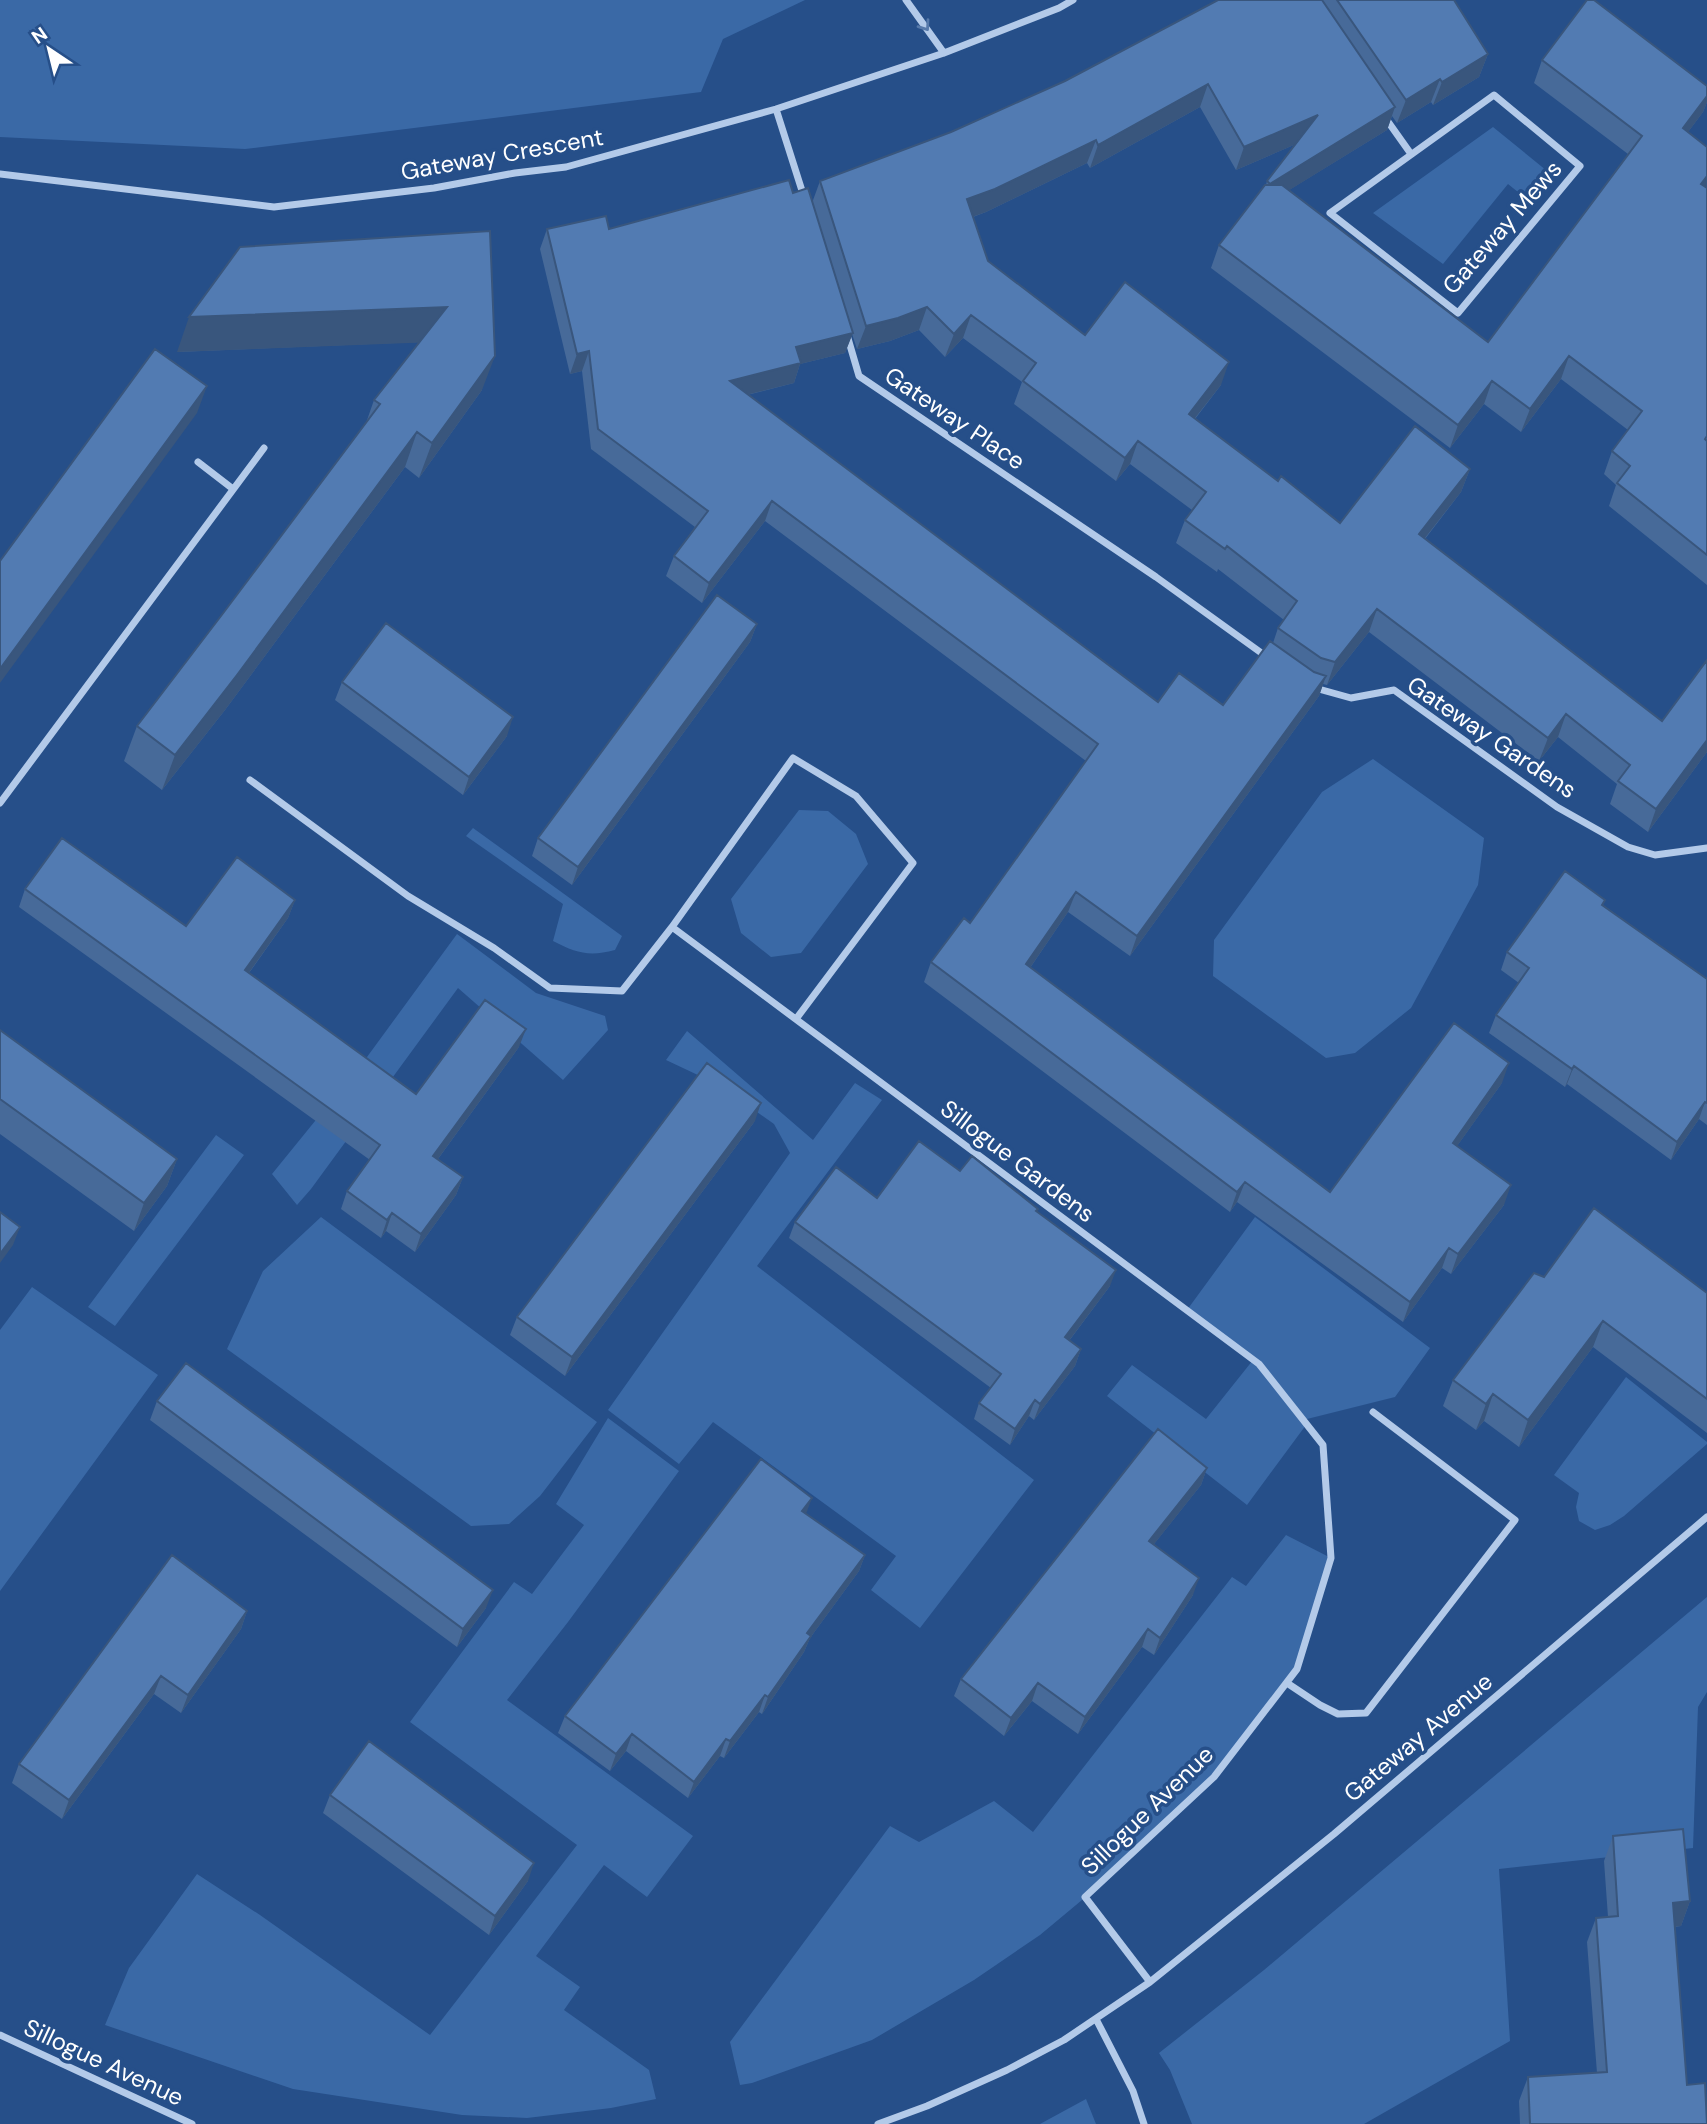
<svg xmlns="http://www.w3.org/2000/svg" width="1707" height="2124" font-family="'DM Sans',sans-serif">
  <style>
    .green { fill: #3a69a6 }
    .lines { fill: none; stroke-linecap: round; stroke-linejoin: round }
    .minor { stroke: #b3cae9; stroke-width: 7 }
    .wall { fill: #476a99; fill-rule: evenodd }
    .shaded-wall { fill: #39567d }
    .building { fill: #527bb2; stroke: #39567d; stroke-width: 2 }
    .oneway { stroke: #577aab }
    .labels { text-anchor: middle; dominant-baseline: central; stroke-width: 7; stroke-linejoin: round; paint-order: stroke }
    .street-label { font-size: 24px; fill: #fff; stroke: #264f89 }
  </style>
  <rect width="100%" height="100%" fill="#264f89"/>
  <!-- green -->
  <path class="green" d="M0 0H805L723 39 701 92 245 149 0 137Z
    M1493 127 1552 175 1529 201 1508 184 1443 264 1373 213Z
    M1373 759 1484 838 1478 885 1411 1008 1355 1053 1326 1058 1213 976 1214 940 1322 792Z
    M799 810 828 811 856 834 868 864 801 953 771 957 741 933 731 899Z
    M473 828 622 936 615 950C589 957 576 953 553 941L563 904 466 836Z
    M457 934 536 993 605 1016 608 1030 563 1080 458 988 311 1189 297 1205 272 1174 367 1057Z
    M687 1031 813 1140 855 1083 882 1100 757 1266 1034 1480 920 1628 871 1590 896 1556 713 1422 679 1464 608 1410 790 1153 774 1124 719 1085 666 1060Z
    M216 1135 244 1155 115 1326 88 1307Z
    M321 1217 597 1422 540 1496 509 1524 471 1526 227 1349 263 1271Z
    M1255 1217 1430 1348 1395 1397 1303 1420 1306 1425 1247 1505 1107 1396 1132 1365 1206 1419 1253 1360 1187 1310Z
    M32 1287 158 1375 0 1591V1330Z
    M1626 1377 1707 1442V1444L1624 1516 1610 1525 1595 1530 1579 1521 1576 1507 1579 1493 1554 1475Z
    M608 1418 679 1471 568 1622 507 1700 693 1836 647 1897 604 1865 536 1956 580 1987 564 2010 649 2070 656 2099 611 2108 527 2118 462 2115 293 2089 105 2025 129 1968 197 1874 260 1915 430 2035 577 1845 410 1722 514 1582 532 1594 584 1525 556 1504Z
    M1286 1535 1331 1558 1297 1670 1214 1777 1088 1895 1040 1935 974 1980 872 2040 752 2083 740 2085 730 2042 890 1826 919 1842 994 1801 1033 1832 1232 1577 1246 1586Z
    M1707 1597V1692L1698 1707 1693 1848 1499 1869 1510 2041 1364 2124H1192L1170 2070 1159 2053 1264 1970Z
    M1086 2099 1096 2124H1040Z"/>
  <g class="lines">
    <!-- minor -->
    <path class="minor" d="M906 0 944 53
      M1494 95 1580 166 1458 313 1330 213Z
      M776 109 804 197
      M1384 116 1411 154
      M0 174 274 207 434 188 515 173 566 167 776 109 944 53 1059 8 1073 0
      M847 335 859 376 1156 577 1267 657
      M198 462 233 489
      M1315 688 1351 698 1394 690 1557 807 1628 847 1655 855 1707 848
      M250 780 408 896 494 948 550 988 622 991 672 927 793 758 856 796 913 863 796 1019
      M0 803 264 448
      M672 927 1259 1364 1323 1445 1331 1558 1297 1669 1214 1777 1085 1897 1150 1982
      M1287 1683 1320 1705 1338 1714 1366 1713 1515 1520 1373 1412
      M1096 2019 1133 2091 1144 2124
      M0 2035 192 2124
      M878 2124 927 2106 1007 2070 1064 2040 1150 1982 1334 1834 1707 1517"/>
  </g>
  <!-- wall -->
  <path class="wall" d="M1218 0H1454L1488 54 1479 77 1433 105 1431 102 1397 123 1392 116 1387 130 1289 190 1488 342 1628 154 1534 83 1542 60 1707 86V102L1703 112 1688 132 1707 147V585L1609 506 1616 485 1604 474 1612 451 1628 430 1561 379 1521 432 1484 404 1450 448 1211 268 1219 245 1266 185 1267 181 1296 144 1236 170 1200 107 1090 168 1087 163 986 212 973 217 988 261 1085 335 1221 385 1195 419 1278 481 1340 523 1470 469 1461 492 1425 539 1662 721 1707 660V752L1648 832 1610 804 1617 784 1558 737 1539 761 1369 632 1327 685 1323 684 1319 696 1130 956 1068 912 1030 968 1330 1192 1502 1083 1457 1146 1504 1205 1451 1274 1442 1268 1403 1322 1237 1202 1230 1212 924 982 931 962 970 923 1086 761 765 521 702 603 666 576 674 556 695 527 591 449 582 371 570 374 540 249 547 229H609L793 193 812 203 820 181 951 132 1065 81ZM919 330 945 357 963 338 1022 382 1014 404 1116 481 1130 464 1192 510 1185 520 1176 543 1217 572 1218 569 1284 620 1278 628 1273 643 1223 705 1158 702 747 395 794 383 800 364 845 353 852 334 857 349 890 341Z
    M490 231 482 390 419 478 405 467 225 710 162 790 124 761 137 726 224 612 366 423 374 400 420 342 177 352Z
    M757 624 750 642 572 885 532 856 538 838Z
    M342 682 507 736 463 795 335 700Z
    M25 889 186 926 295 900 288 918 249 973 416 1094 519 1047 438 1159 463 1177 456 1195 415 1252 386 1231 381 1238 341 1209 347 1191 370 1160 19 907Z
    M1605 900 1603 905 1707 979V1125L1699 1119 1671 1160 1567 1084 1565 1087 1489 1033 1496 1015 1519 983 1501 970 1507 952Z
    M0 1030 177 1159 167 1186 134 1231 0 1134Z
    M755 1121 565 1376 510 1335 517 1317Z
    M960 1171 1037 1211 1110 1286 1069 1341 1081 1349 1075 1366 1034 1420 1029 1416 1010 1445 974 1419 979 1403 991 1388 789 1238 795 1222 877 1198Z
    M1544 1277 1707 1293V1433L1593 1347 1519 1447 1484 1421 1476 1430 1443 1406 1453 1380Z
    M157 1401 486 1608 457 1647 150 1420Z
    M1207 1468 1201 1485 1154 1544 1193 1595 1154 1655 1142 1647 1078 1734 1032 1701 1004 1736 954 1696 961 1679Z
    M806 1514 865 1555 859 1571 810 1638 804 1652 762 1714 759 1712 724 1758 720 1756 688 1798 626 1751 610 1771 558 1733 565 1716Z
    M247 1611 241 1629 181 1713 154 1694 62 1819 12 1783 19 1764Z
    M330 1795 528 1881 489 1935 323 1813Z
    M1613 1836 1690 1901 1681 1926 1675 1927 1687 2085 1707 2124H1520L1519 2101 1528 2077 1597 2073 1587 1942 1596 1918 1608 1917 1604 1861Z"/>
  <!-- shaded-wall -->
  <path class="shaded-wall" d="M1488 54 1479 77 1433 105 1442 82Z
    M1440 79 1431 102 1397 123 1406 100Z
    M1208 84 1200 107 1090 168 1098 145Z
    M1707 96V102L1703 112 1674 151 1683 128Z
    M1395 107 1387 130 1262 207 1270 184Z
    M1318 115 1310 138 1236 170 1244 147Z
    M1096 140 1087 163 986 212 958 222 967 199Z
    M1707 176V188L1701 184Z
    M447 307 435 342 177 352 189 317Z
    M927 307 919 330 890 341 857 349 866 326Z
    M971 315 963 338 945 357 954 334Z
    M853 333 845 353 800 364 794 383 722 401 730 381 796 347Z
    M589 351 582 371 570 374 577 354Z
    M495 356 482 390 419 478 432 443Z
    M1569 356 1561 379 1521 432 1530 409Z
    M1229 362 1221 385 1180 437 1189 414Z
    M1492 381 1484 404 1450 448 1458 425Z
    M207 386 197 413 0 683V669Z
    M417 432 405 467 225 710 162 790 175 755Z
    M1138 441 1130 464 1116 481 1125 458Z
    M1470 469 1461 492 1410 557 1419 534Z
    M772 501 765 521 702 603 709 583Z
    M1377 609 1369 632 1327 685 1335 662Z
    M757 624 750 642 572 885 578 867Z
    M1326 676 1319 696 1130 956 1137 936Z
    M1566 714 1558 737 1539 761 1548 738Z
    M513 717 507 736 463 795 469 777Z
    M1707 740V752L1648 832 1656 809Z
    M1076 892 1068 912 1019 984 1026 964Z
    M295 900 288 918 238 988 245 970Z
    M526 1029 519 1047 427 1174 433 1156Z
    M1509 1063 1502 1083 1445 1163 1453 1143Z
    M1574 1066 1567 1084 1565 1087 1572 1069Z
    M1705 1102 1699 1119 1671 1160 1677 1142Z
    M761 1103 755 1121 565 1376 572 1357Z
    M177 1159 167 1186 134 1231 144 1203Z
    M463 1177 456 1195 415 1252 421 1234Z
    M1245 1182 1237 1202 1230 1212 1237 1192Z
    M1511 1185 1504 1205 1451 1274 1458 1254Z
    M392 1213 386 1231 381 1238 387 1220Z
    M20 1227 13 1245 0 1263V1254Z
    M1449 1248 1442 1268 1403 1322 1410 1302Z
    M1116 1270 1110 1286 1059 1354 1065 1337Z
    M1603 1321 1593 1347 1519 1447 1528 1420Z
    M1081 1349 1075 1366 1034 1420 1040 1404Z
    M1493 1394 1484 1421 1476 1430 1486 1404Z
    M1035 1400 1029 1416 1010 1445 1015 1429Z
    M1207 1468 1201 1485 1143 1558 1149 1541Z
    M812 1498 806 1514 802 1511Z
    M865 1555 859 1571 810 1638 804 1652 762 1714 768 1697 807 1633Z
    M1199 1578 1193 1595 1154 1655 1160 1638Z
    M493 1590 486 1608 457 1647 463 1629Z
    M247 1611 241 1629 181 1713 188 1695Z
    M1148 1629 1142 1647 1078 1734 1085 1717Z
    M161 1676 154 1694 62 1819 69 1800Z
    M1038 1683 1032 1701 1004 1736 1011 1718Z
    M765 1695 759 1712 724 1758 730 1741Z
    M632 1734 626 1751 610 1771 616 1754Z
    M726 1739 720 1756 688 1798 694 1782Z
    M534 1863 528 1881 489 1935 495 1916Z
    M1690 1901 1681 1926 1664 1928 1673 1903Z"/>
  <!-- building -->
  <path class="building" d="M1218 0H1322L1395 107 1270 184 1267 181 1318 115 1244 147 1208 84 1098 145 1096 140 995 189 967 199 988 261 1085 335 1125 282 1229 362 1189 414 1278 481 1281 476 1340 523 1415 426 1470 469 1419 534 1662 721 1707 660V740L1656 809 1618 781 1630 765 1566 714 1548 738 1377 609 1335 662 1321 658 1278 628 1297 601 1227 546 1225 549 1185 520 1206 492 1138 441 1125 458 1023 381 1036 363 971 315 954 334 927 307 898 318 866 326 820 181 951 132 1065 81Z
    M1337 0H1454L1488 54 1442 82 1440 79 1406 100Z
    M1587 0H1594L1707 86V96L1683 128 1707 147V176L1701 184 1707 188V436L1705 439 1707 441V555L1617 483 1630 466 1612 451 1642 411 1569 356 1530 409 1492 381 1458 425 1219 245 1265 185H1282L1488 342 1642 136 1542 60Z
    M789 180 793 193 808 188 853 333 796 347 801 363 730 381 1158 702 1179 673 1223 705 1270 641 1314 672 1326 676 1137 936 1076 892 1026 964 1330 1192 1454 1023 1509 1063 1453 1143 1511 1185 1458 1254 1449 1248 1410 1302 1245 1182 1237 1192 931 962 964 918 970 923 1098 744 772 501 709 583 674 556 708 511 598 429 589 351 577 354 547 229 606 216 609 229Z
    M490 231 495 356 432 443 417 432 237 675 175 755 137 726 224 612 380 404 374 400 447 307 189 317 240 247Z
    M155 349 207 386 0 669V561Z
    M717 595 757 624 578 867 538 838Z
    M386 623 513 717 469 777 342 682Z
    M62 838 186 926 237 857 295 900 245 970 416 1094 485 1000 526 1029 433 1156 463 1177 421 1234 392 1213 387 1220 347 1191 380 1145 25 889Z
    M1565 871 1605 900 1602 905 1707 979V1103L1705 1102 1677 1142 1574 1066 1572 1069 1496 1015 1529 968 1507 952Z
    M0 1030 177 1159 144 1203 0 1099Z
    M707 1063 761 1103 572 1357 517 1317Z
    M919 1141 960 1171 972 1156 1038 1209 1036 1211 1116 1270 1065 1337 1081 1349 1040 1404 1035 1400 1015 1429 979 1403 1001 1374 795 1222 836 1167 877 1198Z
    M1594 1208 1707 1293V1399L1603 1321 1528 1420 1493 1394 1486 1404 1453 1380 1534 1273 1544 1277Z
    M0 1212 20 1227 0 1254Z
    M186 1363 493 1590 463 1629 157 1401Z
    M1158 1429 1207 1468 1149 1541 1199 1578 1160 1638 1148 1629 1085 1717 1038 1683 1011 1718 961 1679Z
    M761 1459 812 1498 802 1511 865 1555 807 1633 811 1636 768 1697 765 1695 730 1741 726 1739 694 1782 632 1734 616 1754 565 1716Z
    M172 1555 247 1611 188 1695 161 1676 69 1800 19 1764Z
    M369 1741 534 1863 495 1916 330 1795Z
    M1683 1829 1690 1901 1673 1903 1687 2085 1705 2083 1707 2124H1530L1528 2077 1607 2072 1596 1918 1618 1916 1613 1836Z"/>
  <!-- one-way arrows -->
  <defs><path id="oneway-chevron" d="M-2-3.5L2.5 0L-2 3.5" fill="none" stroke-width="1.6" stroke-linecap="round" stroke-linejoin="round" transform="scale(1.75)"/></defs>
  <use class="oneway" href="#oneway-chevron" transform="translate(925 26) rotate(55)"/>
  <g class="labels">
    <!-- street labels -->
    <g class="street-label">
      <text transform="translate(502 154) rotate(-10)">Gateway Crescent</text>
      <text transform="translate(1502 227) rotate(-49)">Gateway Mews</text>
      <text transform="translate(955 418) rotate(34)">Gateway Place</text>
      <text transform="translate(1492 737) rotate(34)">Gateway Gardens</text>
      <text transform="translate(1018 1161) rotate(37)">Sillogue Gardens</text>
      <text transform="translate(1418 1737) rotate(-40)">Gateway Avenue</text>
      <text transform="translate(1147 1810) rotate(-44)">Sillogue Avenue</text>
      <text transform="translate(104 2062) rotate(25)">Sillogue Avenue</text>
    </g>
  </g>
  <!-- north arrow -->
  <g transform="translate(49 49) rotate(325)" stroke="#264f89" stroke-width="5" paint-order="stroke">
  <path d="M0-5L12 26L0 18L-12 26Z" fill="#ffffff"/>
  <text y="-10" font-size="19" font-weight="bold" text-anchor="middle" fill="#ffffff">N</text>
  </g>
</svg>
